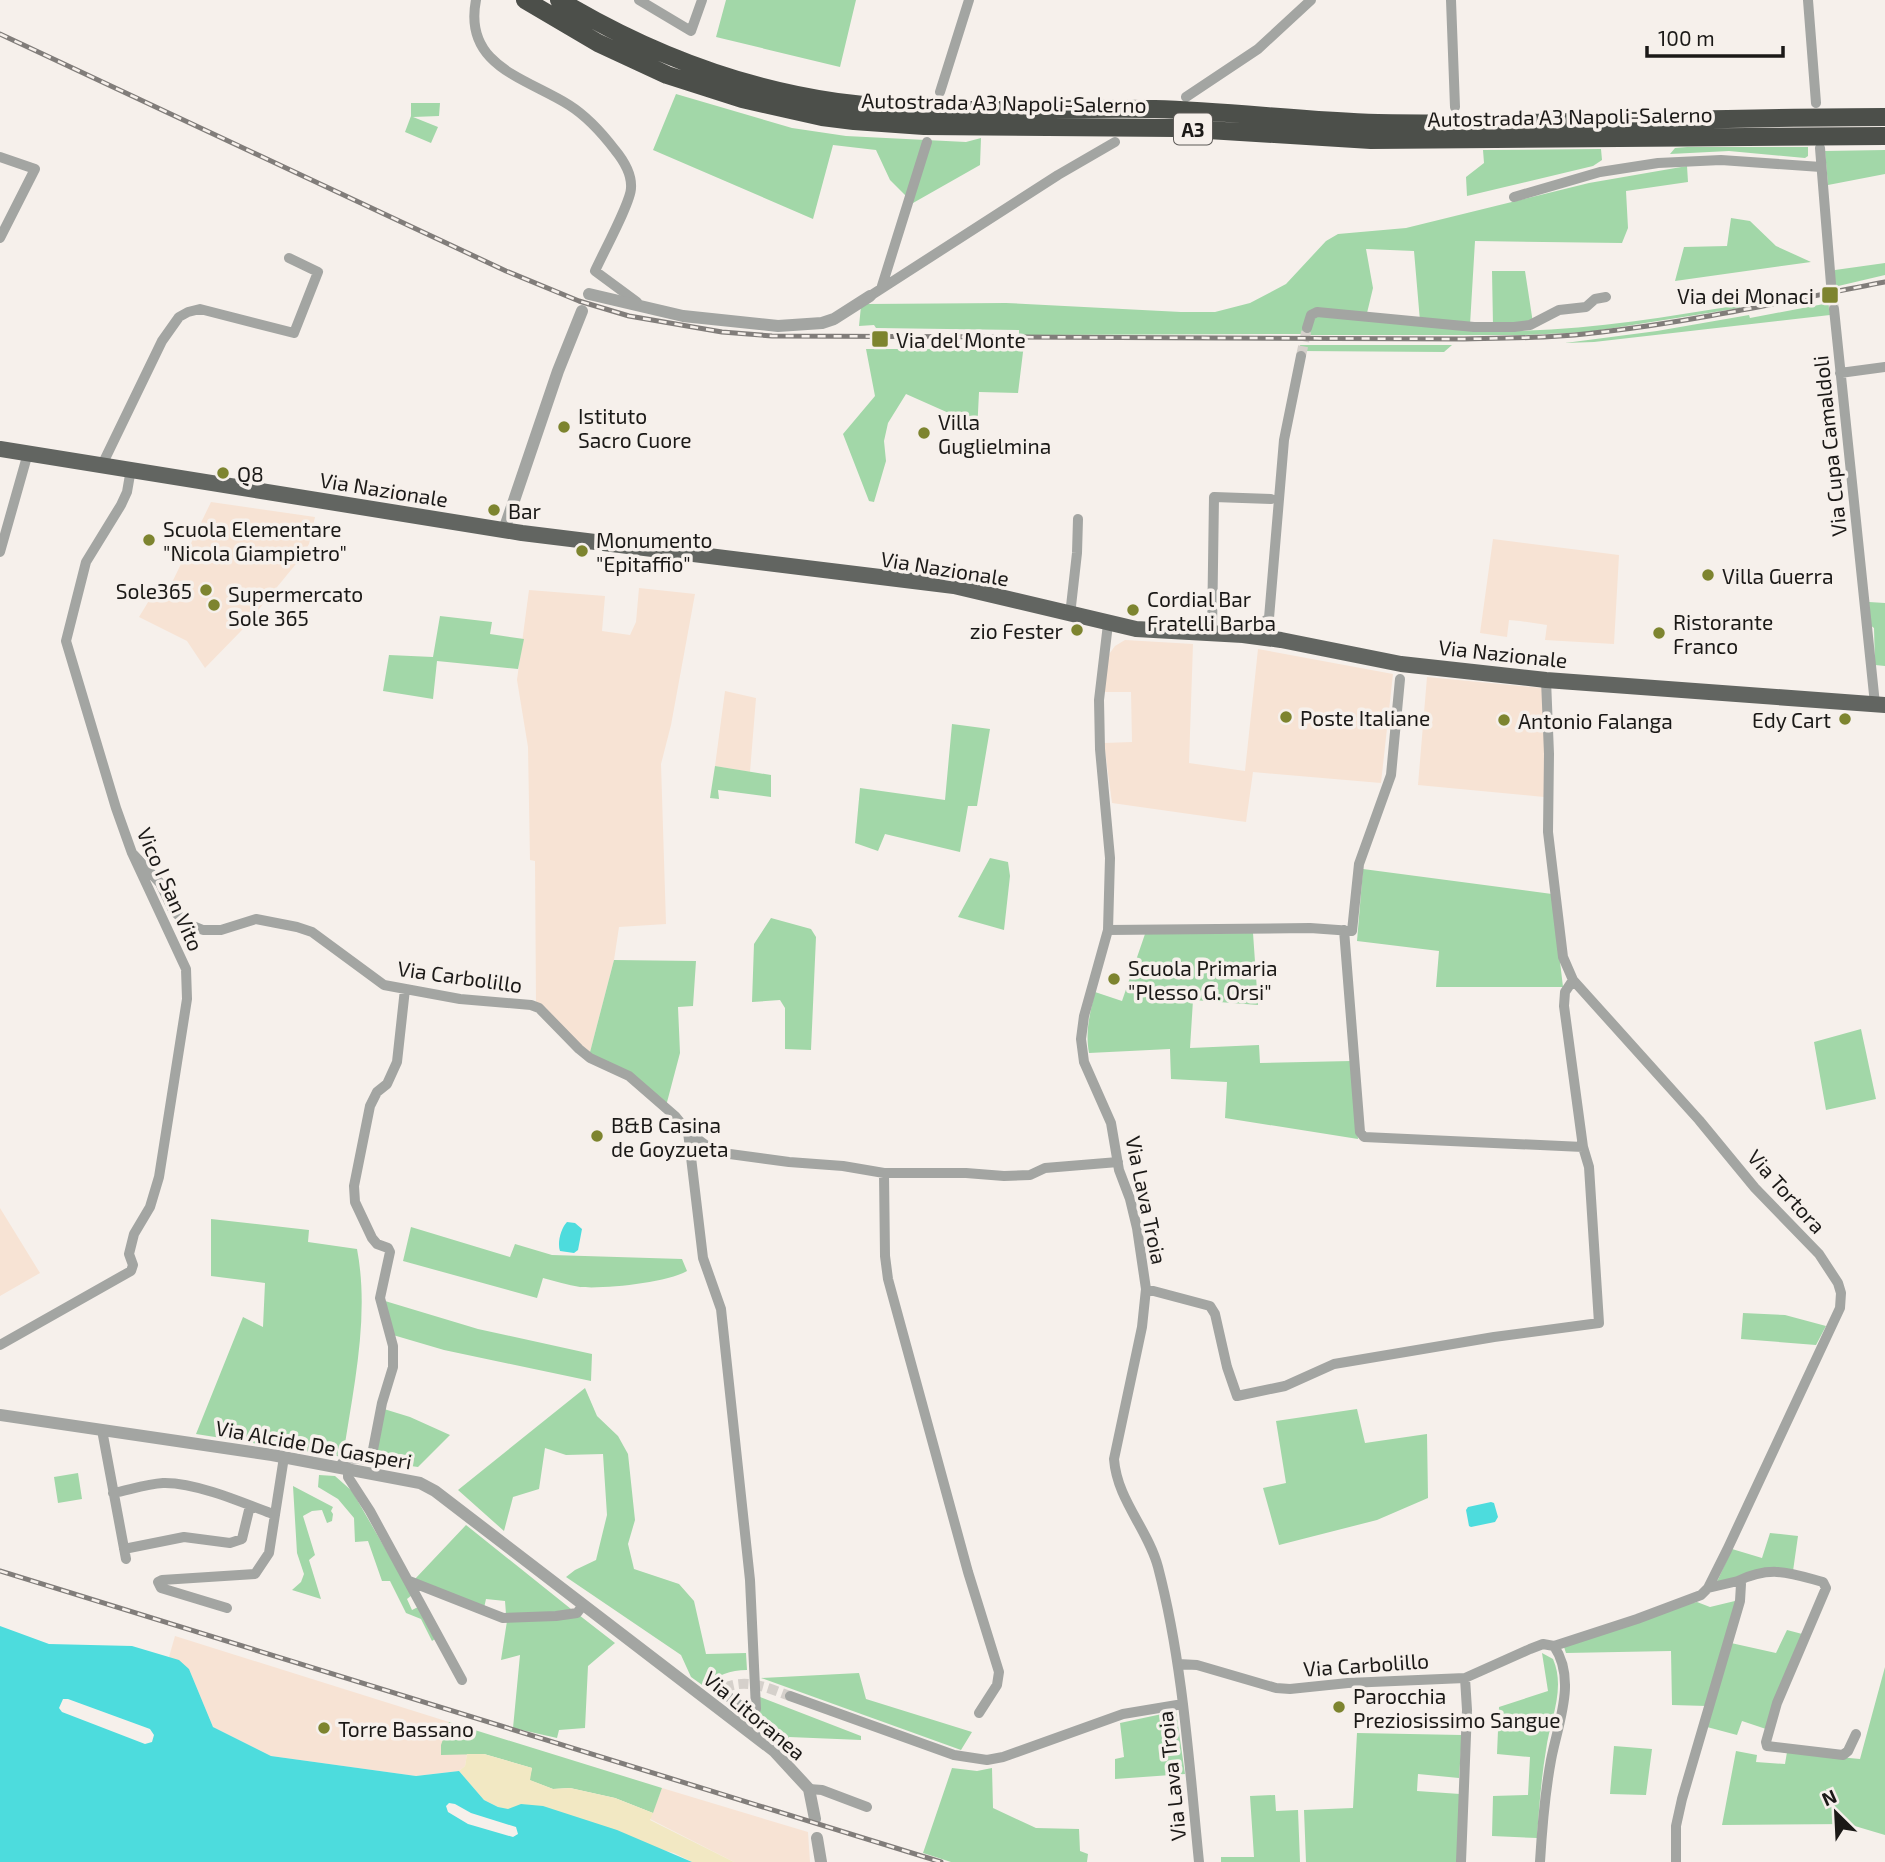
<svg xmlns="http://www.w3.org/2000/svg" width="1885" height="1862" font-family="'Exo 2',sans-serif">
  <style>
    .commercial { fill: #f7e3d4 }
    .green { fill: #a2d7a8 }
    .sand { fill: #f2e8c3 }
    .water { fill: #4ddcdd }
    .pier { fill: #f6f0eb }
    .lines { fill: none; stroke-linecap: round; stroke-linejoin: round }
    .minor-tunnel { stroke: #d5d0cb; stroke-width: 10; stroke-dasharray: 10 5; stroke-linecap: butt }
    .minor { stroke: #a3a5a2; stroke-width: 10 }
    .tertiary { stroke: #a3a5a2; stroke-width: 12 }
    .primary { stroke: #626561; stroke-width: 16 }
    .motorway { stroke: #4c4f4a; stroke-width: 18 }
    .rail-casing { stroke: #817d7a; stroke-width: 5 }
    .rail { stroke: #f6f0eb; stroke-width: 2.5; stroke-dasharray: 8; stroke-linecap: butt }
    .poi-dot { fill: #7d842f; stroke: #f6f0eb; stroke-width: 2.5 }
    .labels { text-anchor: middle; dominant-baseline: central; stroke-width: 7; stroke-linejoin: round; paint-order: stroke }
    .shield { fill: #f6f0eb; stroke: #5d5a57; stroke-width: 2 }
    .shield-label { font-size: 19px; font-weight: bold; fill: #1b1917 }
    .street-label { font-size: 21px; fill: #1b1917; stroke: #f6f0eb }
    .poi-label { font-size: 21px; fill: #1b1917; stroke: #f6f0eb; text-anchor: start }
  </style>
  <rect width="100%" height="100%" fill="#f6f0eb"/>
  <!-- commercial -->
  <path class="commercial" d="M211 502 315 517 309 544 300 559 241 631 205 668 187 641 139 617 153 594 164 599Z
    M1493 539 1619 555 1614 644 1545 640 1547 625 1520 621 1509 620 1507 637 1480 633Z
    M639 588 695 594 671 725 661 764 666 924 619 927 614 960 589 1056 536 1003 535 861 530 860 528 747 517 680 529 590 605 596 602 631 630 635 636 622Z
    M1125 640 1193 644 1189 763 1245 771 1258 649 1393 674 1381 783 1253 772 1246 822 1112 803 1104 743 1132 742 1131 692H1102L1107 657 1115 646Z
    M1427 677 1542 688 1546 745 1544 797 1418 785Z
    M725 691 756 698 750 772 715 766Z
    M0 1208 40 1273 0 1296Z
    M175 1636 449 1722 441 1754H467L465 1766 459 1771 416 1776 271 1756 213 1727 189 1669 169 1657Z
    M662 1788 808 1832 810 1862H734L650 1819Z"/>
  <!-- green -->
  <path class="green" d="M726 0H856L840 67 716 37Z
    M676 94 792 128 846 136 966 142 981 138 980 165 913 203 890 180 876 150 833 145 813 219 653 150Z
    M411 103H440L439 116 413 117 438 127 431 143 405 132 411 116Z
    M1687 147H1808V156L1805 158 1729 151 1670 154 1675 148Z
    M1601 149 1602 160 1593 166 1467 196 1466 177 1484 163 1483 150Z
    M1885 150V174L1828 185 1825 151Z
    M1687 166 1688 182 1626 191 1628 228 1622 243 1475 241 1470 325 1420 321 1414 251 1366 249 1373 288 1367 313 1308 317 1303 334 1019 335V330L876 328 874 325 859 326 861 306 867 304 1006 303 1181 312H1215L1250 303 1286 284 1326 241 1338 234 1406 228 1589 183Z
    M1731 218 1750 221 1776 246 1811 262 1675 281 1684 247 1727 246Z
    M1885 263V275L1834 287 1835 270Z
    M1492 271H1525L1533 323 1493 326Z
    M1829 303 1830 315 1594 342 1565 343 1657 331 1749 315 1750 318Z
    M1740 305V308L1588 332 1525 335H1306L1311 318 1318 315C1369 320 1421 327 1473 330 1562 335 1652 319 1740 305Z
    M1001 344H1024L1018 393 979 392 977 433 960 418 906 394 888 423 884 441 886 461 874 502 869 501 843 434 875 396 866 349H1000Z
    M1300 345H1452L1444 352 1300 351Z
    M1869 602 1885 603V666L1875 665 1874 628 1870 625Z
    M440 616 492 622 490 634 524 639 518 669 437 661 433 699 383 691 389 655 433 657Z
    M952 724 990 729 977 806H968L960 852 885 834 878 851 855 843 860 788 945 800Z
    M715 766 771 775V797L718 790 719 799 710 798Z
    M990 858 1008 862 1010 876 1004 930 958 917Z
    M1363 869 1552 894 1563 987H1436L1439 951 1357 941Z
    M771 918 811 929 816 937 811 1050 785 1049V1008L780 1000 752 1002 754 944Z
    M1253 933 1258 1005 1193 1000 1190 1048 1259 1045 1260 1063 1351 1061 1358 1139 1225 1118 1227 1082 1171 1079 1170 1049 1089 1053C1085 1031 1090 1013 1095 992L1122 1001 1145 934Z
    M614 960 696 961 693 1006 678 1007 680 1053 666 1106 633 1077 589 1056Z
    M1861 1029 1876 1099 1826 1110 1814 1042Z
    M211 1219 309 1230 308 1242 357 1249C370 1317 353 1389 343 1457L196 1434 243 1317 263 1327 265 1283 211 1276Z
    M411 1227 510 1257 515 1244 552 1255 682 1259 687 1271C665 1283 606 1289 580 1287 568 1285 555 1281 543 1278L537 1298 403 1261Z
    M385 1301 478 1329 592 1354 591 1381 444 1350 393 1335Z
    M1743 1313 1785 1315 1826 1326 1816 1345 1741 1339Z
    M585 1388 597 1416 618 1436 628 1454 635 1520 628 1544 634 1569 679 1584 694 1601 706 1654 746 1653 747 1670C730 1670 717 1675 705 1687L691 1677 681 1655 566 1577 575 1570 596 1560 607 1515 603 1454 566 1455 545 1448 539 1489 513 1497 504 1531 458 1490Z
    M384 1409 410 1417 450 1435 418 1467 375 1461Z
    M1357 1409 1365 1443 1427 1434 1428 1498 1377 1520 1279 1545 1263 1488 1286 1483 1276 1421Z
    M78 1473 82 1499 58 1503 54 1477Z
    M319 1475 335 1476 352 1491 412 1595 407 1599 412 1610 418 1607 435 1639 432 1641 421 1619 406 1613 390 1581H382L368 1541 355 1542 354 1518 338 1499 318 1487Z
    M293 1486 333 1507 331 1511 333 1514 332 1521 327 1523 322 1510 312 1511 303 1516 315 1555 309 1560 321 1599 292 1590 301 1582 304 1574 297 1553Z
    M466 1525 571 1609 556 1613 506 1614 505 1601 486 1599 484 1608 415 1579Z
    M1770 1533 1798 1536 1793 1571 1715 1586 1732 1549 1762 1558Z
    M1739 1600 1707 1706 1672 1705 1671 1651 1566 1653 1564 1647 1688 1604 1697 1602 1710 1607Z
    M579 1615 615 1643 588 1666 585 1728 559 1730 557 1738 513 1728 520 1655 501 1660 507 1621Z
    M1787 1630 1806 1635 1766 1729 1742 1721 1737 1735 1707 1727 1731 1643 1776 1653Z
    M1542 1653 1553 1659C1566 1689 1550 1720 1546 1750 1541 1780 1539 1809 1537 1838L1492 1836 1493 1796 1528 1795 1530 1757 1497 1754 1499 1707 1548 1691Z
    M1885 1667V1835L1848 1824 1722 1825 1736 1751 1757 1755 1756 1762 1785 1764 1787 1752 1860 1759Z
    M859 1673 866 1699 972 1732 961 1750 761 1678Z
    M760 1697 861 1736V1740L789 1737 787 1750 752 1721 759 1709Z
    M1176 1711 1185 1774 1115 1779V1759L1124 1757 1120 1723Z
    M449 1722 662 1788 653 1813 615 1798 570 1788 553 1789 529 1780 532 1768 484 1754 441 1755V1745Z
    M1357 1733 1462 1735 1459 1778 1418 1774 1417 1791 1460 1794 1458 1862H1306L1304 1810 1353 1808Z
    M1614 1746 1652 1749 1646 1795 1610 1794Z
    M952 1768 977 1771 992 1768 993 1808 1036 1828 1079 1829 1080 1851 1088 1854 1087 1862H951L923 1853Z
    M1275 1795 1276 1811 1298 1810 1300 1862H1221V1857H1254L1250 1796Z"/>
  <!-- sand -->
  <path class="sand" d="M467 1754H484L532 1768 530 1780 553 1789 570 1788 615 1798 653 1813 650 1820 734 1862H692L674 1853 498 1807 484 1800 459 1771 465 1766Z"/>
  <!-- water -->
  <path class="water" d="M567 1222 575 1223 582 1229 578 1250 574 1253 560 1251C557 1243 561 1228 567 1222Z
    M1491 1502 1494 1503 1498 1517 1495 1522 1471 1527 1469 1526 1466 1510 1468 1507Z
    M0 1626 49 1644 132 1646 179 1660 189 1669 213 1727 271 1756 416 1776 459 1771 484 1800 498 1807 508 1809 521 1804 543 1806 617 1830 692 1862H0Z"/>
  <!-- pier -->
  <path class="pier" d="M63 1699H68L150 1729 154 1735 152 1742 145 1744 62 1712 59 1708Z
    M449 1803 455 1804 471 1813 516 1827 518 1834 513 1837 468 1824 448 1812 446 1806Z"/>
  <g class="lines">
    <!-- minor-tunnel -->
    <path class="minor-tunnel" d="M1831 284 1834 309
      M1301 356 1307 328
      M724 1688C747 1678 768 1688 790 1696"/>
    <!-- minor -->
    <path class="minor" d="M476 0C463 66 526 78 569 105 588 117 602 133 615 150 624 161 632 174 631 188 631 202 602 255 595 271L637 302V305
      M639 0 691 31 702 0
      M1451 0 1455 107
      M1808 0 1816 103
      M940 92 969 0
      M1186 97 1258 49 1311 0
      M1820 148 1831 284
      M0 157 35 169 0 238
      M1514 197 1600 172 1658 163 1721 160 1821 167
      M881 289 927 142
      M870 296 1058 175 1115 142
      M1834 309 1875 704
      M1307 328 1311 315 1317 312 1474 327H1514L1530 325 1559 310 1586 307 1595 299 1606 297
      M1840 373 1885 367
      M102 465 162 341 179 317 188 312 200 309 294 333 318 272 289 258
      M0 552 28 453
      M1070 615 1077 553 1078 519
      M1108 624 1099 700 1100 749 1110 858 1108 930 1084 1016 1081 1039 1084 1062 1111 1123 1119 1170 1130 1199 1137 1228 1146 1289 1142 1327 1114 1459C1117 1500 1148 1529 1158 1567 1183 1663 1189 1763 1199 1862
      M1212 633 1214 497 1271 499
      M1243 635 1246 623H1262L1269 618 1284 440 1301 356
      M132 853 160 883 173 910 186 923 203 930H221L256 919 297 927 312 932 384 985 460 999 531 1005 539 1008 579 1049 590 1058 629 1076 675 1116 688 1132 715 1152 789 1162 843 1166 884 1173H966L1004 1176 1030 1175 1045 1168 1118 1162
      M1108 930 1310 928 1352 931 1359 864 1391 775 1400 679
      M1344 930 1360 1132 1364 1137 1583 1147
      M688 1132 703 1258 721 1309 750 1580 756 1709 750 1713 721 1691
      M884 1173 885 1256 888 1279 968 1572 999 1672 997 1685 979 1713
      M1146 1289 1210 1306 1215 1314 1227 1367 1237 1396 1285 1386 1334 1364 1494 1337 1599 1323 1589 1167 1583 1147 1564 1006 1565 992 1573 980
      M0 1345 131 1271 133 1265 129 1254 134 1234 150 1207 159 1177 187 999 186 969 132 853 116 808 66 641 86 562 121 505 127 492 131 469
      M102 1430 126 1559
      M339 1467 346 1458 371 1460 382 1403 393 1367V1346L380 1298 390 1252 388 1248 377 1244 372 1238 355 1202 354 1186 370 1106 377 1092 387 1084 397 1062 405 989
      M348 1468V1477L370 1511 462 1680
      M113 1493C129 1490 146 1484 163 1483 195 1482 244 1503 275 1515
      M124 1549 184 1537 230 1543 242 1539 250 1506
      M409 1581 503 1618 556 1616 577 1613 583 1605
      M1738 1581C1771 1565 1790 1573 1823 1582L1826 1588 1777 1703 1766 1742 1767 1746 1843 1755 1848 1751 1856 1734
      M227 1608 161 1588 158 1582 162 1580 255 1574 269 1553 284 1457
      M1178 1664 1197 1665 1276 1688 1290 1689 1348 1683 1465 1678 1530 1649 1543 1644 1554 1646 1637 1619 1701 1595 1708 1588 1727 1550 1840 1308 1841 1293 1838 1283 1819 1254 1755 1188 1699 1120 1573 980 1563 957 1548 832 1549 754 1546 680
      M790 1696 954 1755 987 1760 1003 1757 1123 1714 1183 1704
      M809 1789 822 1790 867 1807
      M1461 1862 1467 1710 1465 1678
      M1540 1862C1542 1828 1545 1793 1551 1760 1558 1723 1577 1680 1554 1646
      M1676 1862V1826L1682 1799 1740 1601 1741 1584 1738 1581 1708 1588"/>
    <!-- tertiary -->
    <path class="tertiary" d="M589 294 683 316 778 326 822 323 834 319 870 296
      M504 530 558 371 582 311
      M0 1415 272 1455 420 1483 435 1491 774 1751 809 1789 815 1819
      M817 1838 821 1862"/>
    <!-- primary -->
    <path class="primary" d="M0 449 522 533 954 586 1136 629 1243 635 1281 640 1401 664 1546 680 1885 705"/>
    <!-- motorway -->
    <path class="motorway" d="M525 0 598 43 667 75 742 99 822 117 854 121 924 126 1176 128 1371 140 1885 136
      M559 0C644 51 739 88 837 102 942 116 1049 107 1155 109 1229 111 1303 121 1378 123 1547 126 1716 117 1885 117"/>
    <defs>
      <path id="rail" d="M0 34 506 271 579 301 629 316 722 332 772 336 1464 339C1510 338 1557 338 1602 332 1697 321 1791 300 1885 282
        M0 1571 941 1862"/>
    </defs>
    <!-- rail casing -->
    <use href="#rail" class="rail-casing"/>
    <!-- rail -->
    <use href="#rail" class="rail"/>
  </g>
  <!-- markers -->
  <g class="poi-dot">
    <rect x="1821" y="286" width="18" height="18" rx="3.5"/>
    <rect x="871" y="330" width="18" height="18" rx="3.5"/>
    <circle cx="564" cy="427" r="7"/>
    <circle cx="924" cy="433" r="7"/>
    <circle cx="223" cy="473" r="7"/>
    <circle cx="494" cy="510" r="7"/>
    <circle cx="149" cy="540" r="7"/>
    <circle cx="582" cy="551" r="7"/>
    <circle cx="1708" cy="575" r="7"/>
    <circle cx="206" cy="590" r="7"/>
    <circle cx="214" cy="605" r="7"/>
    <circle cx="1133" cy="610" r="7"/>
    <circle cx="1077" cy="630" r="7"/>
    <circle cx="1659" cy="633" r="7"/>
    <circle cx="1286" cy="717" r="7"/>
    <circle cx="1845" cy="719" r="7"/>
    <circle cx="1504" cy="720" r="7"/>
    <circle cx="1114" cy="979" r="7"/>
    <circle cx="597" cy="1136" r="7"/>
    <circle cx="1339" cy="1707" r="7"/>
    <circle cx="324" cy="1728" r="7"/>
  </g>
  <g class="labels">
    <!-- shield labels -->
    <rect class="shield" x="1174" y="113.5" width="38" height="31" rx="5"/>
    <g class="shield-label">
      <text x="1193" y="129">A3</text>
    </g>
    <!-- street labels -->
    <g class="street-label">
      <text transform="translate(1004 102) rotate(1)">Autostrada A3 Napoli-Salerno</text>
      <text transform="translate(1570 116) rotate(-1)">Autostrada A3 Napoli-Salerno</text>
      <text transform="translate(1829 446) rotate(-96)">Via Cupa Camaldoli</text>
      <text transform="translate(384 489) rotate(9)">Via Nazionale</text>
      <text transform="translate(945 568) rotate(9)">Via Nazionale</text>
      <text transform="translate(1503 653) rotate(6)">Via Nazionale</text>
      <text transform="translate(171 889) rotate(66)">Vico I San Vito</text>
      <text transform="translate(460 976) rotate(8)">Via Carbolillo</text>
      <text transform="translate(1787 1191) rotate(48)">Via Tortora</text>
      <text transform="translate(1147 1200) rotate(78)">Via Lava Troia</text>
      <text transform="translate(314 1444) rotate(10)">Via Alcide De Gasperi</text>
      <text transform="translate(1366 1664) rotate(-4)">Via Carbolillo</text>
      <text transform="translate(755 1715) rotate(40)">Via Litoranea</text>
      <text transform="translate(1171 1776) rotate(-96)">Via Lava Troia</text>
    </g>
    <!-- poi labels -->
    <g class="poi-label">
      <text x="1814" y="295" text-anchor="end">Via dei Monaci</text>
      <text x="896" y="339">Via del Monte</text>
      <text x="578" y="415">Istituto<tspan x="578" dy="24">Sacro Cuore</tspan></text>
      <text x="938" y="421">Villa<tspan x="938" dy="24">Guglielmina</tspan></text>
      <text x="237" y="473">Q8</text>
      <text x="508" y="510">Bar</text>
      <text x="163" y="528">Scuola Elementare<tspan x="163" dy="24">"Nicola Giampietro"</tspan></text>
      <text x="596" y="539">Monumento<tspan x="596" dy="24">"Epitaffio"</tspan></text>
      <text x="1722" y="575">Villa Guerra</text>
      <text x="192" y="590" text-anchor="end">Sole365</text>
      <text x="228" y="593">Supermercato<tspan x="228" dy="24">Sole 365</tspan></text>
      <text x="1147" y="598">Cordial Bar<tspan x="1147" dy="24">Fratelli Barba</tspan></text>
      <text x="1673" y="621">Ristorante<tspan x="1673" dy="24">Franco</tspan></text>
      <text x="1063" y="630" text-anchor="end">zio Fester</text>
      <text x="1300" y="717">Poste Italiane</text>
      <text x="1831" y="719" text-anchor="end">Edy Cart</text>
      <text x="1518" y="720">Antonio Falanga</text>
      <text x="1128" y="967">Scuola Primaria<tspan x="1128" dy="24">"Plesso G. Orsi"</tspan></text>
      <text x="611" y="1124">B&amp;B Casina<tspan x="611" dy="24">de Goyzueta</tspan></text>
      <text x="1353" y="1695">Parocchia<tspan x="1353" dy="24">Preziosissimo Sangue</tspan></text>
      <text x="338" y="1728">Torre Bassano</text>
    </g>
  </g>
  <!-- north arrow -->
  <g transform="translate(1836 1813) rotate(336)" stroke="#f6f0eb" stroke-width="5" paint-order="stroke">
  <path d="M0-5L12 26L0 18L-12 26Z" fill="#1b1917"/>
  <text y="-10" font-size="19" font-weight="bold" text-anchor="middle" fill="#1b1917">N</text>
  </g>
  <!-- scale -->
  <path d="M1647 46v10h136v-10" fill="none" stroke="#1b1917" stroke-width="3.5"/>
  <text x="1658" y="46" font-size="21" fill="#1b1917" stroke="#f6f0eb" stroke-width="5" paint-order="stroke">100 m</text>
</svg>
